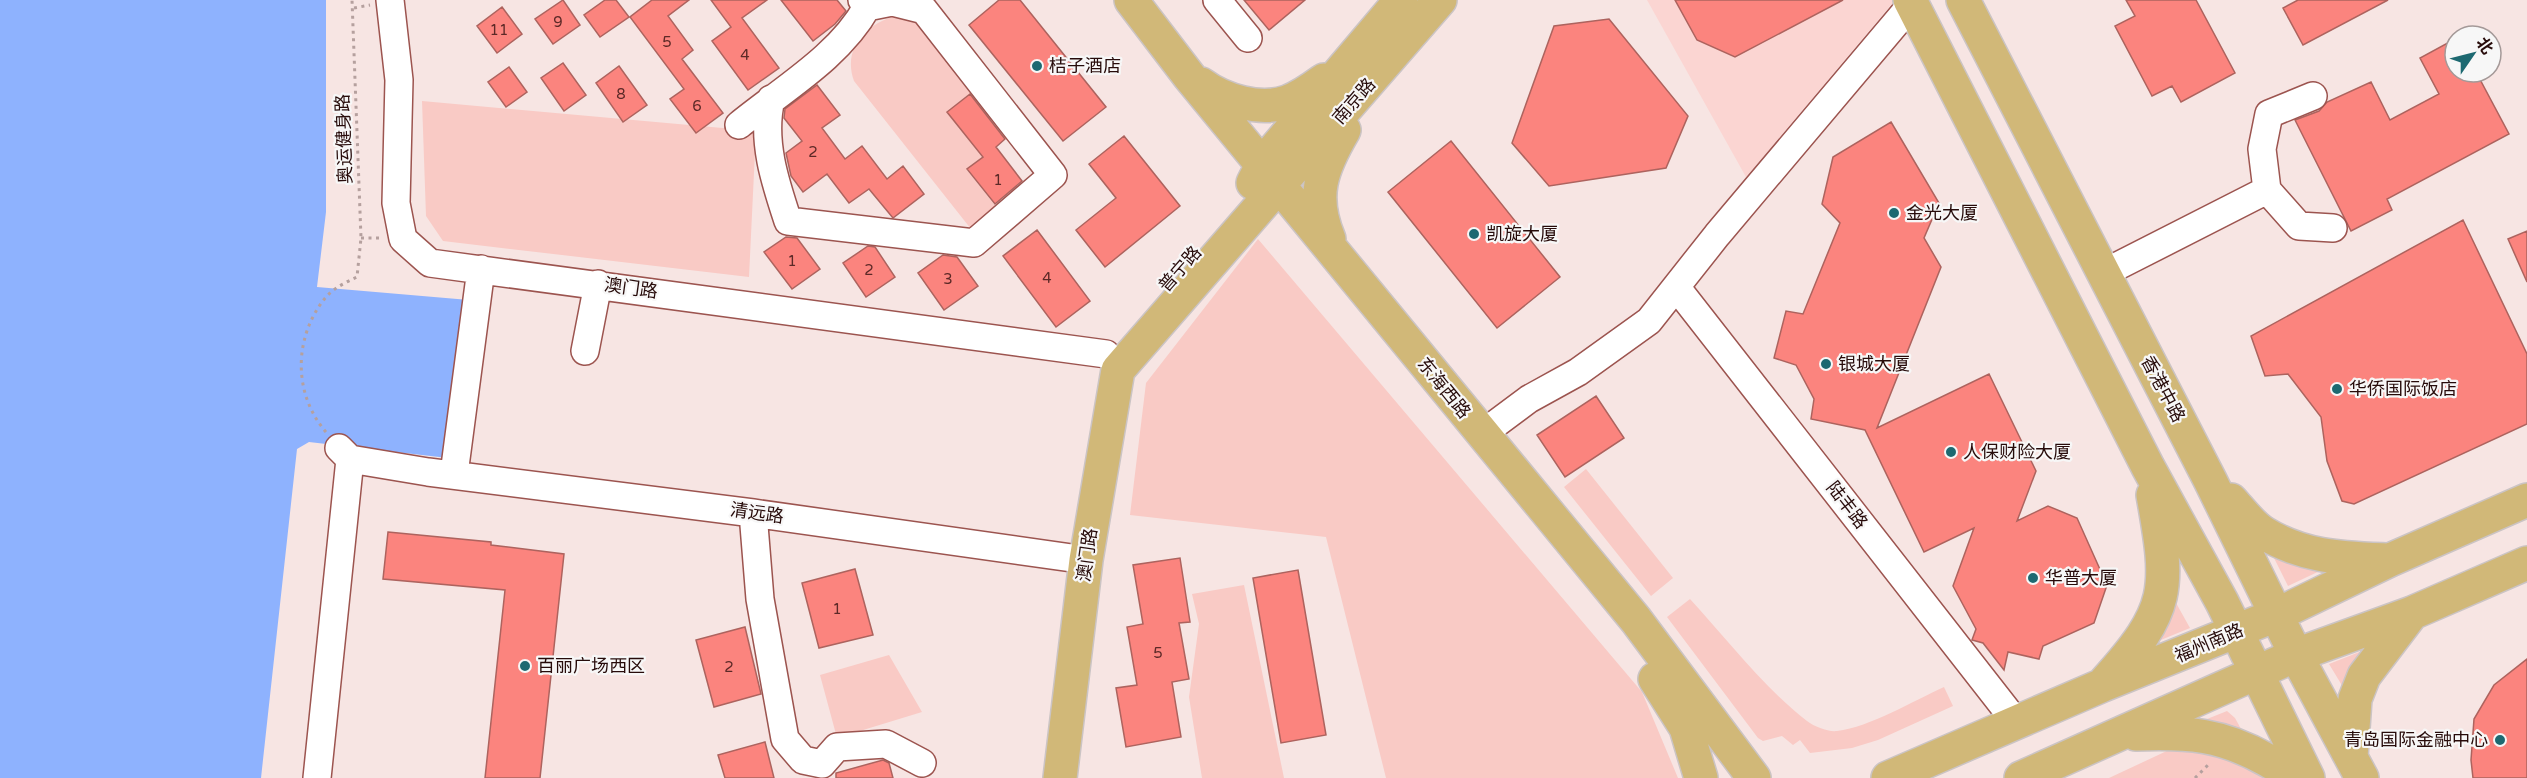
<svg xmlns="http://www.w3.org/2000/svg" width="2527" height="778" font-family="'Varela Round','Noto Sans SC',sans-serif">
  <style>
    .built { fill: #fbd5d2 }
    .green { fill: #f9cac5 }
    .water { fill: #8eb2fe }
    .building { fill: #fb847e; stroke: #ad635e; stroke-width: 1.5 }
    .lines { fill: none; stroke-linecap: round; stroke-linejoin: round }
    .minor-casing { stroke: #9c544f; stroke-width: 30 }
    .major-casing { stroke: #cbc4c4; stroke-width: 36 }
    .path { stroke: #b5a09e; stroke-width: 3; stroke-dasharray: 3 4.5; stroke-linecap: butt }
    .minor { stroke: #fff; stroke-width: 27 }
    .major { stroke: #d1b878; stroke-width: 33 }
    .poi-dot { fill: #1d6971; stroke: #f7f7f7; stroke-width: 2 }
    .labels { text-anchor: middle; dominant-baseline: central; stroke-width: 4.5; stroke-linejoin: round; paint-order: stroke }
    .number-label { font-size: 15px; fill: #5c2927 }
    .poi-label { font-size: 18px; fill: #270b0a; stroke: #f7f7f7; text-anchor: start }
    .street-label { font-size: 18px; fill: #270b0a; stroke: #f7f7f7 }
  </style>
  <rect width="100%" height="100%" fill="#f7e5e3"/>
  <!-- built -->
  <path class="built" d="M1647 0H1895L1746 177Z"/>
  <!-- green -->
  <path class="green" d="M903 14 922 20 975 90 947 112 983 157 967 170 997 208 971 229 854 81C841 45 871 20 903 14Z
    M422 101 756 131 749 277 443 241 426 216Z
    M1258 239 1642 692 1678 778H1386L1326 537 1130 515 1146 383Z
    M1586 469 1673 578 1651 596 1564 487Z
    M2271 552 2324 569 2288 586Z
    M1244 585 1284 778H1202L1189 697 1199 624 1192 594Z
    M2166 585 2190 628 2134 651Z
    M1690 599C1725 637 1766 690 1807 721 1815 727 1828 732 1837 731 1870 727 1913 701 1944 687L1953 706 1878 740 1852 748 1810 753 1800 740 1793 745 1782 736 1763 741 1758 738 1667 617Z
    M2372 647 2349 697 2329 664Z
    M889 655 922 712 837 738 820 675Z
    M2227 711 2235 718 2246 738 2202 721Z
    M2186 742 2233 754 2270 778H2109Z"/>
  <!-- water -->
  <path class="water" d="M0 0H326V212L317 287 469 300 448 458 309 442 297 449 261 778H0Z"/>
  <!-- building -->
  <path class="building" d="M563 0 580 25 553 44 535 19Z
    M605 0H616L629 17 600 37 584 15Z
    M652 0H689L668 16 693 50 682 59 723 113 696 133 670 99 684 89 630 17Z
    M711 0H767L742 18 779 68 748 90 712 41 731 27Z
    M781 0H837L846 11 835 24 813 41Z
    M999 0H1020L1106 107 1063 141 969 25Z
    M1244 0H1305L1269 30Z
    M1675 0H1843L1735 57 1697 40Z
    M2126 0H2196L2235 73 2181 102 2172 86 2152 96 2115 26 2135 16Z
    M2298 0H2388L2303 45 2283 8Z
    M502 7 522 34 497 53 477 26Z
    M1609 19 1688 116 1666 168 1549 186 1512 143 1554 26Z
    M2455 39V72H2476L2509 134 2387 199 2392 210 2351 231 2295 120 2319 111 2327 102 2371 82 2390 120 2439 94 2420 58Z
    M563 63 586 95 564 111 541 78Z
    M619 66 647 105 623 122 596 83Z
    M509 67 527 92 506 107 488 82Z
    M817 85 840 115 822 128 845 159 862 146 887 179 903 166 924 194 893 218 869 189 849 203 827 174 803 192 791 176 786 153 802 141 784 118 785 109Z
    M970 94 1005 139 996 147 1022 181 995 204 967 169 983 157 947 112Z
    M1891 122 1939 203 1924 238 1941 267 1877 428 1989 374 2036 471 2017 521 2048 506 2077 518 2107 585 2094 623 2043 646 2039 659 2008 652 2004 670 1983 643 1972 640 1976 629 1953 586 1974 528 1924 552 1865 430 1811 419 1814 399 1796 365 1774 358 1786 311 1803 314 1840 223 1822 204 1833 157Z
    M1124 136 1180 206 1105 267 1076 230 1116 198 1089 164Z
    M1451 141 1560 277 1497 328 1388 192Z
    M2463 220 2527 354V424L2354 504 2342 501 2327 461 2321 417 2288 374 2265 376 2251 336Z
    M1037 230 1090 301 1056 327 1003 256Z
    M2527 231V282L2508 239Z
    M786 237 797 238 820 269 792 289 764 252Z
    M868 246 875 247 895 277 866 297 843 263Z
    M943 255 957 257 978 286 944 310 918 273Z
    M1596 396 1624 438 1565 477 1537 435Z
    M388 532 491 542V545L564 554 540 778H485L505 590 383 579Z
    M1180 558 1190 622 1179 623 1189 679 1172 682 1181 737 1126 747 1116 688 1137 685 1127 627 1143 624 1133 565Z
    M855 569 873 635 819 648 802 583Z
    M1298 570 1326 735 1281 743 1253 578Z
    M745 627 761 694 714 707 696 640Z
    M2527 659V778H2473L2471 760 2474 719 2494 685Z
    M765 742 774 778H725L718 755Z
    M883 760 889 763 893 778H836V773Z"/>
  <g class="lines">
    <defs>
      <path id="minor" d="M390 0 399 80 396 203 403 239 430 263 1106 354
        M1217 0 1248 38
        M2313 96 2269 114 2262 149 2267 190 2299 226 2333 228
        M771 99C761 140 775 182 788 221L974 243 1053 175 924 10 892 2 867 7 862 0
        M739 125C783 89 839 57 867 7
        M2102 274 2267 190
        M1677 288 2016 722
        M585 351 598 284
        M1482 434 1529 399 1578 372 1649 321 1717 235 1912 4
        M350 459 428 472 753 513 1086 560
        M454 474 481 269
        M753 513 760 599 785 739 803 760 822 764 837 747 886 744 922 763
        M317 778 350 459 339 448"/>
      <path id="major" d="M1131 0 1189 76 1636 620 1754 778
        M1910 0 2148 467 2222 602 2308 778
        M1963 0 2210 480 2296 655 2362 778
        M1201 84C1224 101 1260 111 1287 102 1301 97 1313 88 1324 80
        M1253 183 1263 163 1401 0
        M1329 239C1311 196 1321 169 1344 130
        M2231 500C2241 511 2252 526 2264 533 2303 557 2341 558 2386 560
        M1655 679 1686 728 1701 778
        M2105 682C2171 609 2170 590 2153 495
        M2136 734C2188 732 2221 734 2267 760 2276 765 2287 770 2294 778
        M2351 757 2355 699 2364 676 2412 613
        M1060 778 1086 560 1118 370 1440 0
        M1888 778 2103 685 2276 615 2390 560 2527 500
        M2021 778 2296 655 2412 613 2527 563"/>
    </defs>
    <!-- minor casing -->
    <use href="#minor" class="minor-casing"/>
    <!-- major casing -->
    <use href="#major" class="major-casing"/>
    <!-- path -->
    <path class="path" d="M354 8 370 5
      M361 238H380
      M326 432C293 394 293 337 326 297 334 288 346 282 357 277L361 238 352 0
      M2195 778 2209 764"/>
    <!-- minor -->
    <use href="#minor" class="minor"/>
    <!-- major -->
    <use href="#major" class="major"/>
  </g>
  <!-- markers -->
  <g class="poi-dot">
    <circle cx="1037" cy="66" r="6"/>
    <circle cx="1894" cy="213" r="6"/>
    <circle cx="1474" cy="234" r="6"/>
    <circle cx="1826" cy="364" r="6"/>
    <circle cx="2337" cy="389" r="6"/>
    <circle cx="1951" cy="452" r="6"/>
    <circle cx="2033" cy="578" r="6"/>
    <circle cx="525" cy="666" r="6"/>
    <circle cx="2500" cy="740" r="6"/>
  </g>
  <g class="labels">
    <!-- number labels -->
    <g class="number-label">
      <text x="558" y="22">9</text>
      <text x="499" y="30">11</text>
      <text x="667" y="42">5</text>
      <text x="745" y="55">4</text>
      <text x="621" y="94">8</text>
      <text x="697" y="106">6</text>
      <text x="813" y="152">2</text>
      <text x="998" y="180">1</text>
      <text x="792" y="261">1</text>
      <text x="869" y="270">2</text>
      <text x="1047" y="278">4</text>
      <text x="948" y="279">3</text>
      <text x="837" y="609">1</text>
      <text x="1158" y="653">5</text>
      <text x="729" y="667">2</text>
    </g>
    <!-- poi labels -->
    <g class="poi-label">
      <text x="1049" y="66">桔子酒店</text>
      <text x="1906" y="213">金光大厦</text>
      <text x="1486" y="234">凯旋大厦</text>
      <text x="1838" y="364">银城大厦</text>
      <text x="2349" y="389">华侨国际饭店</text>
      <text x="1963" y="452">人保财险大厦</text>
      <text x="2045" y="578">华普大厦</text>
      <text x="537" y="666">百丽广场西区</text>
      <text x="2488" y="740" text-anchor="end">青岛国际金融中心</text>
    </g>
    <!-- street labels -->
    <g class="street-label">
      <text transform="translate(1354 101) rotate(-49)">南京路</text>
      <text transform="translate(344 139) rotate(-92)">奥运健身路</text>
      <text transform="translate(1180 269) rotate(-49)">普宁路</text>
      <text transform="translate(631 288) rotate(8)">澳门路</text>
      <text transform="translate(1444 388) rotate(51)">东海西路</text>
      <text transform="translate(2163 389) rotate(62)">香港中路</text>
      <text transform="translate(1847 505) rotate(52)">陆丰路</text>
      <text transform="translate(757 513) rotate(8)">清远路</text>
      <text transform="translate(1087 555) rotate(-82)">澳门路</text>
      <text transform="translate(2209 643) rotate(-23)">福州南路</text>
    </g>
  </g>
  <!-- north arrow -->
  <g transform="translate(2473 54) rotate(55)"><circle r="28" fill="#f7f7f7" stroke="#a49998" stroke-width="1.5"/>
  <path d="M0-4.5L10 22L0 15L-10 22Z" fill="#1d6971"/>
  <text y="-9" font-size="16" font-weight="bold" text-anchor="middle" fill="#270b0a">北</text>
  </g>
</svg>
